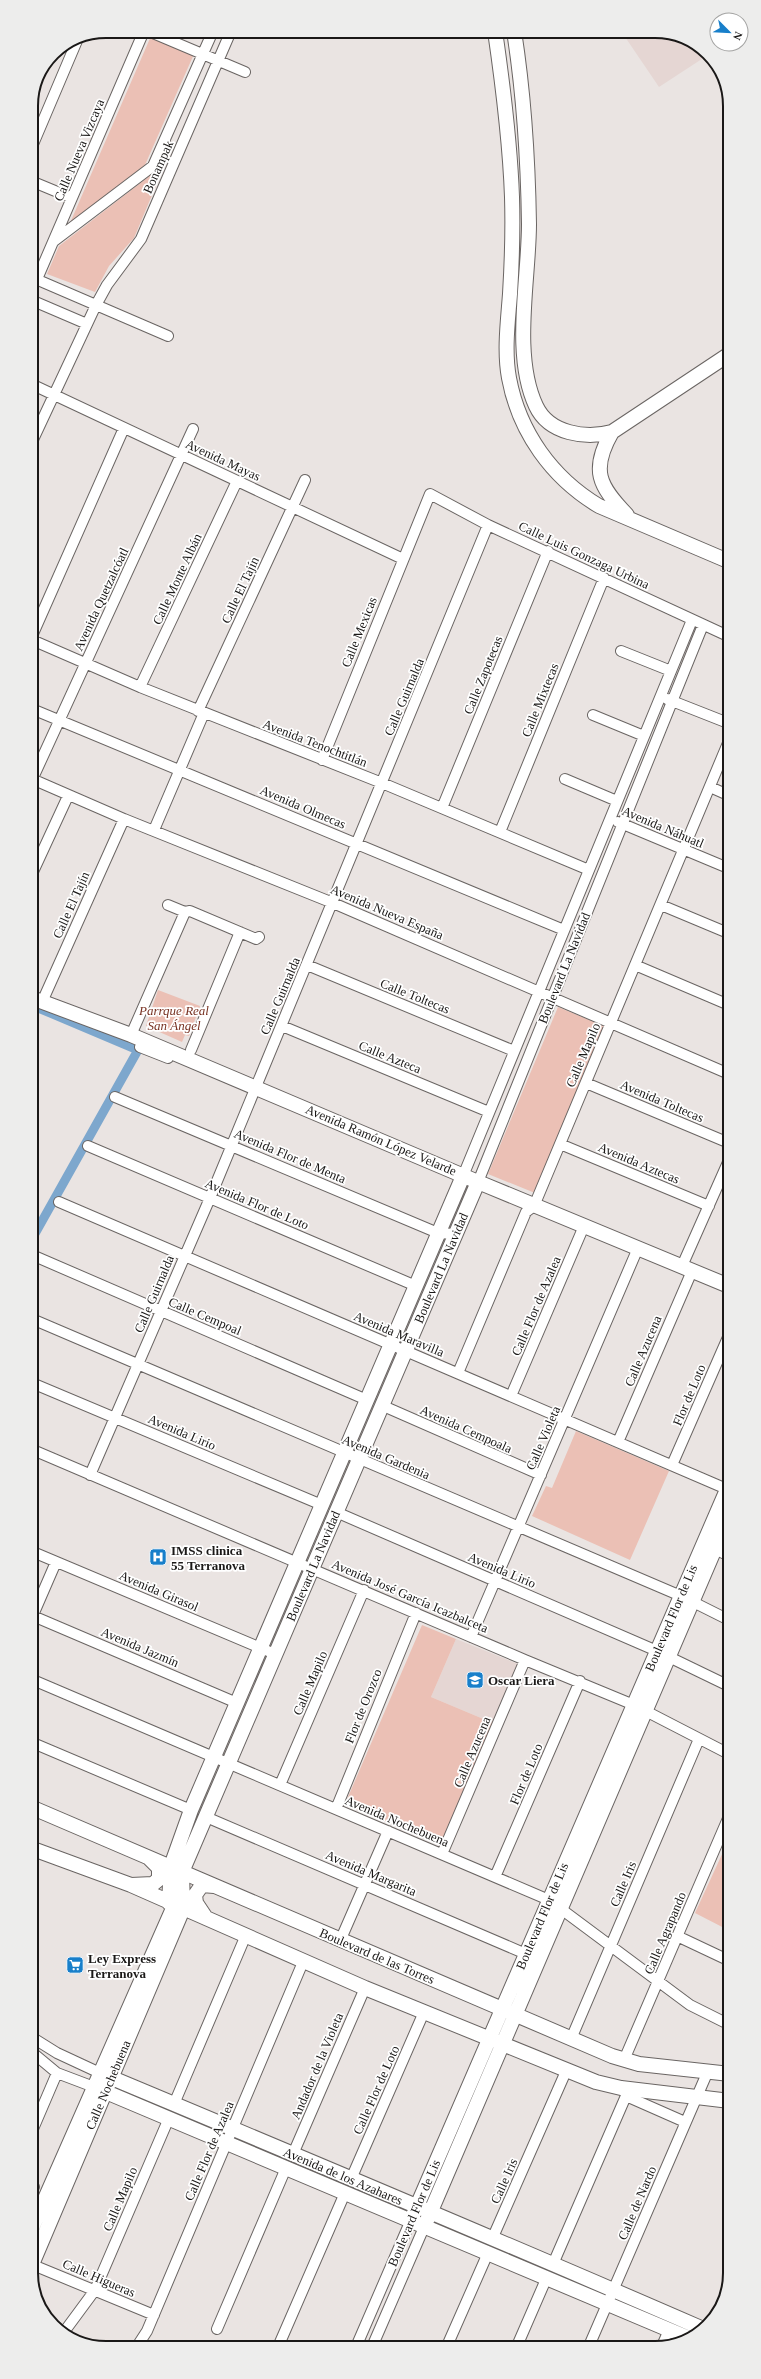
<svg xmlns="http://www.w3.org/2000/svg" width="761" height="2379" font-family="Georgia,serif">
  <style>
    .built { fill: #e5d6d3 }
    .green { fill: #ebc0b5 }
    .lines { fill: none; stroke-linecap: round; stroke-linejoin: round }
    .canal { stroke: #7da7cd; stroke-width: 9 }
    .street-casing { stroke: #6a6563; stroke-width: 12 }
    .secondary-casing { stroke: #6a6563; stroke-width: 16 }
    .street { stroke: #fff; stroke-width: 10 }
    .secondary { stroke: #fff; stroke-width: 14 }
    .labels { text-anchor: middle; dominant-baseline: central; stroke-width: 3.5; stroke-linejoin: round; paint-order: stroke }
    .street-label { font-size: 13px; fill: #1a1817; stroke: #fff }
    .park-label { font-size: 13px; font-style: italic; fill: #773121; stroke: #fff }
    .poi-label { font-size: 13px; font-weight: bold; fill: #1a1817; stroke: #fff; text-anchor: start }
    .rim { fill: none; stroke: #1a1817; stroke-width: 2 }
  </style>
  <rect width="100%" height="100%" fill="#eae4e2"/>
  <!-- built -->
  <path class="built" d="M621 31H660L704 50 708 55 659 87Z
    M456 1639 518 1664 493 1723 431 1697Z"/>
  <!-- green -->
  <path class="green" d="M151 36 194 54 145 165 70 223Z
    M163 169 134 238 109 266 95 292 47 274 59 246 152 174Z
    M158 990 200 1006 189 1036 185 1035 182 1042 146 1026Z
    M558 1007 604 1026 535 1193 488 1174Z
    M576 1431 669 1471 630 1560 532 1516 546 1486 552 1488Z
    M422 1625 456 1639 431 1697 493 1723 442 1845 345 1804Z
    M729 1839 730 1931 695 1913Z"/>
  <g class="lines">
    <!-- canal -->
    <path class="canal" d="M32 1239 138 1050 36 1007"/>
    <defs>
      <path id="street" d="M148 31 245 72
        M31 149 79 36
        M31 181 72 198
        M54 241 153 166 213 31
        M31 277 168 336
        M37 279 144 31
        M31 300 87 324
        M31 384 403 559
        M31 444 96 305 107 285 141 239 231 31
        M32 636 124 428
        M32 640 140 687 382 783 589 870
        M621 651 671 671
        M140 687 237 481
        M667 699 728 723
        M32 709 564 930
        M198 711 305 480
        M593 715 644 736
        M322 760 430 494 488 525 728 636
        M32 779 124 819 333 903 729 1074
        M565 779 617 801
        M32 780 193 429
        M710 787 728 795
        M442 808 548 551
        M618 822 728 868
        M154 830 204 713
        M500 832 604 578
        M32 874 68 796
        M168 905 185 912
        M661 905 728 933
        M307 965 514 1051
        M635 965 729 1005
        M42 1002 124 819
        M282 1026 489 1112
        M131 1035 185 912 190 911 256 939 259 937
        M140 1047 168 1058
        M191 1050 240 932
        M586 1083 729 1143
        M115 1097 438 1233 455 1234
        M560 1144 709 1206
        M88 1146 416 1286
        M463 1176 692 620
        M478 1182 703 625
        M59 1202 729 1490
        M32 1255 367 1400
        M682 1266 729 1160
        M32 1319 681 1596 729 1620
        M458 1373 526 1212 534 1206 728 743
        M32 1383 322 1505
        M511 1396 584 1226
        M381 1405 541 1475
        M618 1442 692 1271
        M33 1450 525 1660 634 1705 729 1754
        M672 1465 729 1335
        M90 1475 210 1198 488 525
        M336 1512 657 1651
        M715 1549 729 1556
        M33 1552 275 1654
        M33 1615 56 1562
        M33 1616 237 1703
        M471 1637 638 1248
        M669 1657 729 1686
        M33 1680 549 1900 690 2005 730 2025
        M33 1743 191 1810
        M280 1785 364 1590
        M336 1809 416 1613
        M206 1817 526 1954
        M442 1854 525 1660
        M495 1877 580 1681
        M677 1936 730 1961
        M340 1941 388 1831
        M33 2038 57 2053 100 2073
        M571 2039 699 1739
        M33 2053 57 2073 94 2087
        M624 2060 729 1816
        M626 2096 685 2122
        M174 2104 246 1935
        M33 2129 57 2073
        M293 2154 365 1988
        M351 2179 424 2012
        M33 2187H34
        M493 2237 567 2069
        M553 2264 629 2089
        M33 2265 154 2315
        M217 2329 286 2168
        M64 2332 95 2290 169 2118
        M447 2346 488 2253
        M517 2346 547 2277
        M589 2346 708 2071
        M662 2346 669 2330
        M278 2347 345 2193
        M356 2347 411 2220
        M372 2347 425 2225
        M136 2348 147 2331 303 1962"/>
      <path id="secondary" d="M495 31C503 86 510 141 512 197 513 229 512 261 510 294 508 321 504 351 509 378 519 432 552 478 599 506L728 561
        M514 31C524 95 528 159 529 224 529 279 512 355 536 406 549 434 586 439 612 432L728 355
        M612 432C590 470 599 486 627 515
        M32 998 131 1035 478 1182 729 1286
        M33 1808 612 2056 639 2064 730 2074
        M33 1849 131 1885 365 1988 596 2082 621 2088 730 2101
        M131 1885 153 1884 159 1879V1868L149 1858
        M169 1903 171 1866 191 1810 463 1176
        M206 1918 196 1903 195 1895 202 1885 214 1886
        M100 2073C301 2157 501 2241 701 2328
        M94 2087 686 2337
        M411 2220 729 1485
        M425 2225 729 1516
        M33 2226 174 1906
        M33 2262 183 1909 182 1872 478 1182"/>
    </defs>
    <!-- street casing -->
    <use href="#street" class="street-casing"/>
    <!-- secondary casing -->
    <use href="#secondary" class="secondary-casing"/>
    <!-- street -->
    <use href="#street" class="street"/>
    <!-- secondary -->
    <use href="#secondary" class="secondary"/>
  </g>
  <!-- icons -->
  <defs>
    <symbol id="hospital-square" viewBox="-11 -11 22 22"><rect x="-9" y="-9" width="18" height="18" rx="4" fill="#187fca" stroke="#fff"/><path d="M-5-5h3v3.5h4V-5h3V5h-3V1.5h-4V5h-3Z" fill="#fff"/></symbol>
    <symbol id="school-square" viewBox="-11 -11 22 22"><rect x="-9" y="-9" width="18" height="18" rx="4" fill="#187fca" stroke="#fff"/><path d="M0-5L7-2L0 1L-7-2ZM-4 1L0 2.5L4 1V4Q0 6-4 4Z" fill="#fff"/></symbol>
    <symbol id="supermarket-square" viewBox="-11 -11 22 22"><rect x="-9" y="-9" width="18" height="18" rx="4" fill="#187fca" stroke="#fff"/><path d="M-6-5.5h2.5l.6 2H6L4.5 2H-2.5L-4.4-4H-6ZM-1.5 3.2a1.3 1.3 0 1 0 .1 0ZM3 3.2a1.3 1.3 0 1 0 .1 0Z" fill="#fff"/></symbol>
  </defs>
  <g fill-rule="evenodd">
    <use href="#hospital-square" x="148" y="1547" width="20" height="20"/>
    <use href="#school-square" x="465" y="1670" width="20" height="20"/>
    <use href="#supermarket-square" x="65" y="1955" width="20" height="20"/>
  </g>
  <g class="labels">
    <!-- street labels -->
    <g class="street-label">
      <text transform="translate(79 150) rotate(-67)">Calle Nueva Vizcaya</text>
      <text transform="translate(158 167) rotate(-66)">Bonampak</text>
      <text transform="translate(223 460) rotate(25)">Avenida Mayas</text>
      <text transform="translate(584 555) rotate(25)">Calle Luis Gonzaga Urbina</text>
      <text transform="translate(177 579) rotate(-65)">Calle Monte Albán</text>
      <text transform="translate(240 590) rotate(-65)">Calle El Tajín</text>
      <text transform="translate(101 599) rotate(-65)">Avenida Quetzalcóatl</text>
      <text transform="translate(359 632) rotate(-68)">Calle Mexicas</text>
      <text transform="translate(483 675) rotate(-68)">Calle Zapotecas</text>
      <text transform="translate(404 697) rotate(-67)">Calle Guirnalda</text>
      <text transform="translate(540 700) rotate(-68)">Calle Mixtecas</text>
      <text transform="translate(315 743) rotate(21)">Avenida Tenochtitlán</text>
      <text transform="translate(303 807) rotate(23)">Avenida Olmecas</text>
      <text transform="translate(663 827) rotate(23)">Avenida Náhuatl</text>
      <text transform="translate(71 905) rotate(-66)">Calle El Tajín</text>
      <text transform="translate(387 912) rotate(23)">Avenida Nueva España</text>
      <text transform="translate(564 968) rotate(-68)">Boulevard La Navidad</text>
      <text transform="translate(280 996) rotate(-67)">Calle Guirnalda</text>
      <text transform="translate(415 996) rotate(22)">Calle Toltecas</text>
      <text transform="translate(583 1055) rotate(-67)">Calle Mapilo</text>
      <text transform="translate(390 1057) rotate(22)">Calle Azteca</text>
      <text transform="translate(662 1101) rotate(23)">Avenida Toltecas</text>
      <text transform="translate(381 1140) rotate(23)">Avenida Ramón López Velarde</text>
      <text transform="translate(290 1156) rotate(23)">Avenida Flor de Menta</text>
      <text transform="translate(639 1163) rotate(23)">Avenida Aztecas</text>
      <text transform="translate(257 1204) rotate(23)">Avenida Flor de Loto</text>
      <text transform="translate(441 1268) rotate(-67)">Boulevard La Navidad</text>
      <text transform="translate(154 1294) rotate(-67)">Calle Guirnalda</text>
      <text transform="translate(536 1306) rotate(-67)">Calle Flor de Azalea</text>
      <text transform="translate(205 1316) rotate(23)">Calle Cempoal</text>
      <text transform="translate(399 1334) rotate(23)">Avenida Maravilla</text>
      <text transform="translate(643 1351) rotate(-67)">Calle Azucena</text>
      <text transform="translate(689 1395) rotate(-67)">Flor de Loto</text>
      <text transform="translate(466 1429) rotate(24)">Avenida Cempoala</text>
      <text transform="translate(182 1432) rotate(23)">Avenida Lirio</text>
      <text transform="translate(543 1438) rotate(-67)">Calle Violeta</text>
      <text transform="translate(386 1457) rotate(23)">Avenida Gardenia</text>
      <text transform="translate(313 1566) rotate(-67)">Boulevard La Navidad</text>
      <text transform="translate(502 1570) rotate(23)">Avenida Lirio</text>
      <text transform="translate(159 1591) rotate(23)">Avenida Girasol</text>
      <text transform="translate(410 1596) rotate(23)">Avenida José García Icazbalceta</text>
      <text transform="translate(671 1618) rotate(-67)">Boulevard Flor de Lis</text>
      <text transform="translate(140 1647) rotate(23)">Avenida Jazmín</text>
      <text transform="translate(310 1683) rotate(-67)">Calle Mapilo</text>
      <text transform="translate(363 1706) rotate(-68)">Flor de Orozco</text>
      <text transform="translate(472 1752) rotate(-67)">Calle Azucena</text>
      <text transform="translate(526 1774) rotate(-67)">Flor de Loto</text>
      <text transform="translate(397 1821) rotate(23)">Avenida Nochebuena</text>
      <text transform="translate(371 1873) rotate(23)">Avenida Margarita</text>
      <text transform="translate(623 1884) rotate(-67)">Calle Iris</text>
      <text transform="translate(542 1916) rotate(-67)">Boulevard Flor de Lis</text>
      <text transform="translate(665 1933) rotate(-67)">Calle Agrapando</text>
      <text transform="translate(377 1956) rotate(23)">Boulevard de las Torres</text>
      <text transform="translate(317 2066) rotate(-67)">Andador de la Violeta</text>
      <text transform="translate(108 2085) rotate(-67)">Calle Nochebuena</text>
      <text transform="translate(376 2090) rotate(-66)">Calle Flor de Loto</text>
      <text transform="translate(209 2151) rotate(-67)">Calle Flor de Azalea</text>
      <text transform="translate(343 2176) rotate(23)">Avenida de los Azahares</text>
      <text transform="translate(504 2181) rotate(-66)">Calle Iris</text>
      <text transform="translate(120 2199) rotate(-67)">Calle Mapilo</text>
      <text transform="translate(637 2203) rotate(-67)">Calle de Nardo</text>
      <text transform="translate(414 2213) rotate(-67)">Boulevard Flor de Lis</text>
      <text transform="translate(99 2278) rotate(23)">Calle Higueras</text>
    </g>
    <!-- park labels -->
    <g class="park-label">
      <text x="174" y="1010">Parrque Real<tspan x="174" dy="15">San Ángel</tspan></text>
    </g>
    <!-- poi labels -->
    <g class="poi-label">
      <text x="171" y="1550">IMSS clinica<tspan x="171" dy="15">55 Terranova</tspan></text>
      <text x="488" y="1680">Oscar Liera</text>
      <text x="88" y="1958">Ley Express<tspan x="88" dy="15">Terranova</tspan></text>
    </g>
  </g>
  <!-- crop -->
  <path d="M0 0H761V2379H0ZM106 38H655A68 68 0 0 1 723 106V2273A68 68 0 0 1 655 2341H106A68 68 0 0 1 38 2273V106A68 68 0 0 1 106 38Z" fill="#ededec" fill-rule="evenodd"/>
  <path class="rim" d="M106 38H655A68 68 0 0 1 723 106V2273A68 68 0 0 1 655 2341H106A68 68 0 0 1 38 2273V106A68 68 0 0 1 106 38Z"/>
  <!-- north arrow -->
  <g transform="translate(729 32) rotate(114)"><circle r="19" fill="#ffffff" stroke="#a3a3a2"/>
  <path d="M0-3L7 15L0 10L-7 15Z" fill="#187fca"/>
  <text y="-6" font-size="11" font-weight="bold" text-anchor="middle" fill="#1a1817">N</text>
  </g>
</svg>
